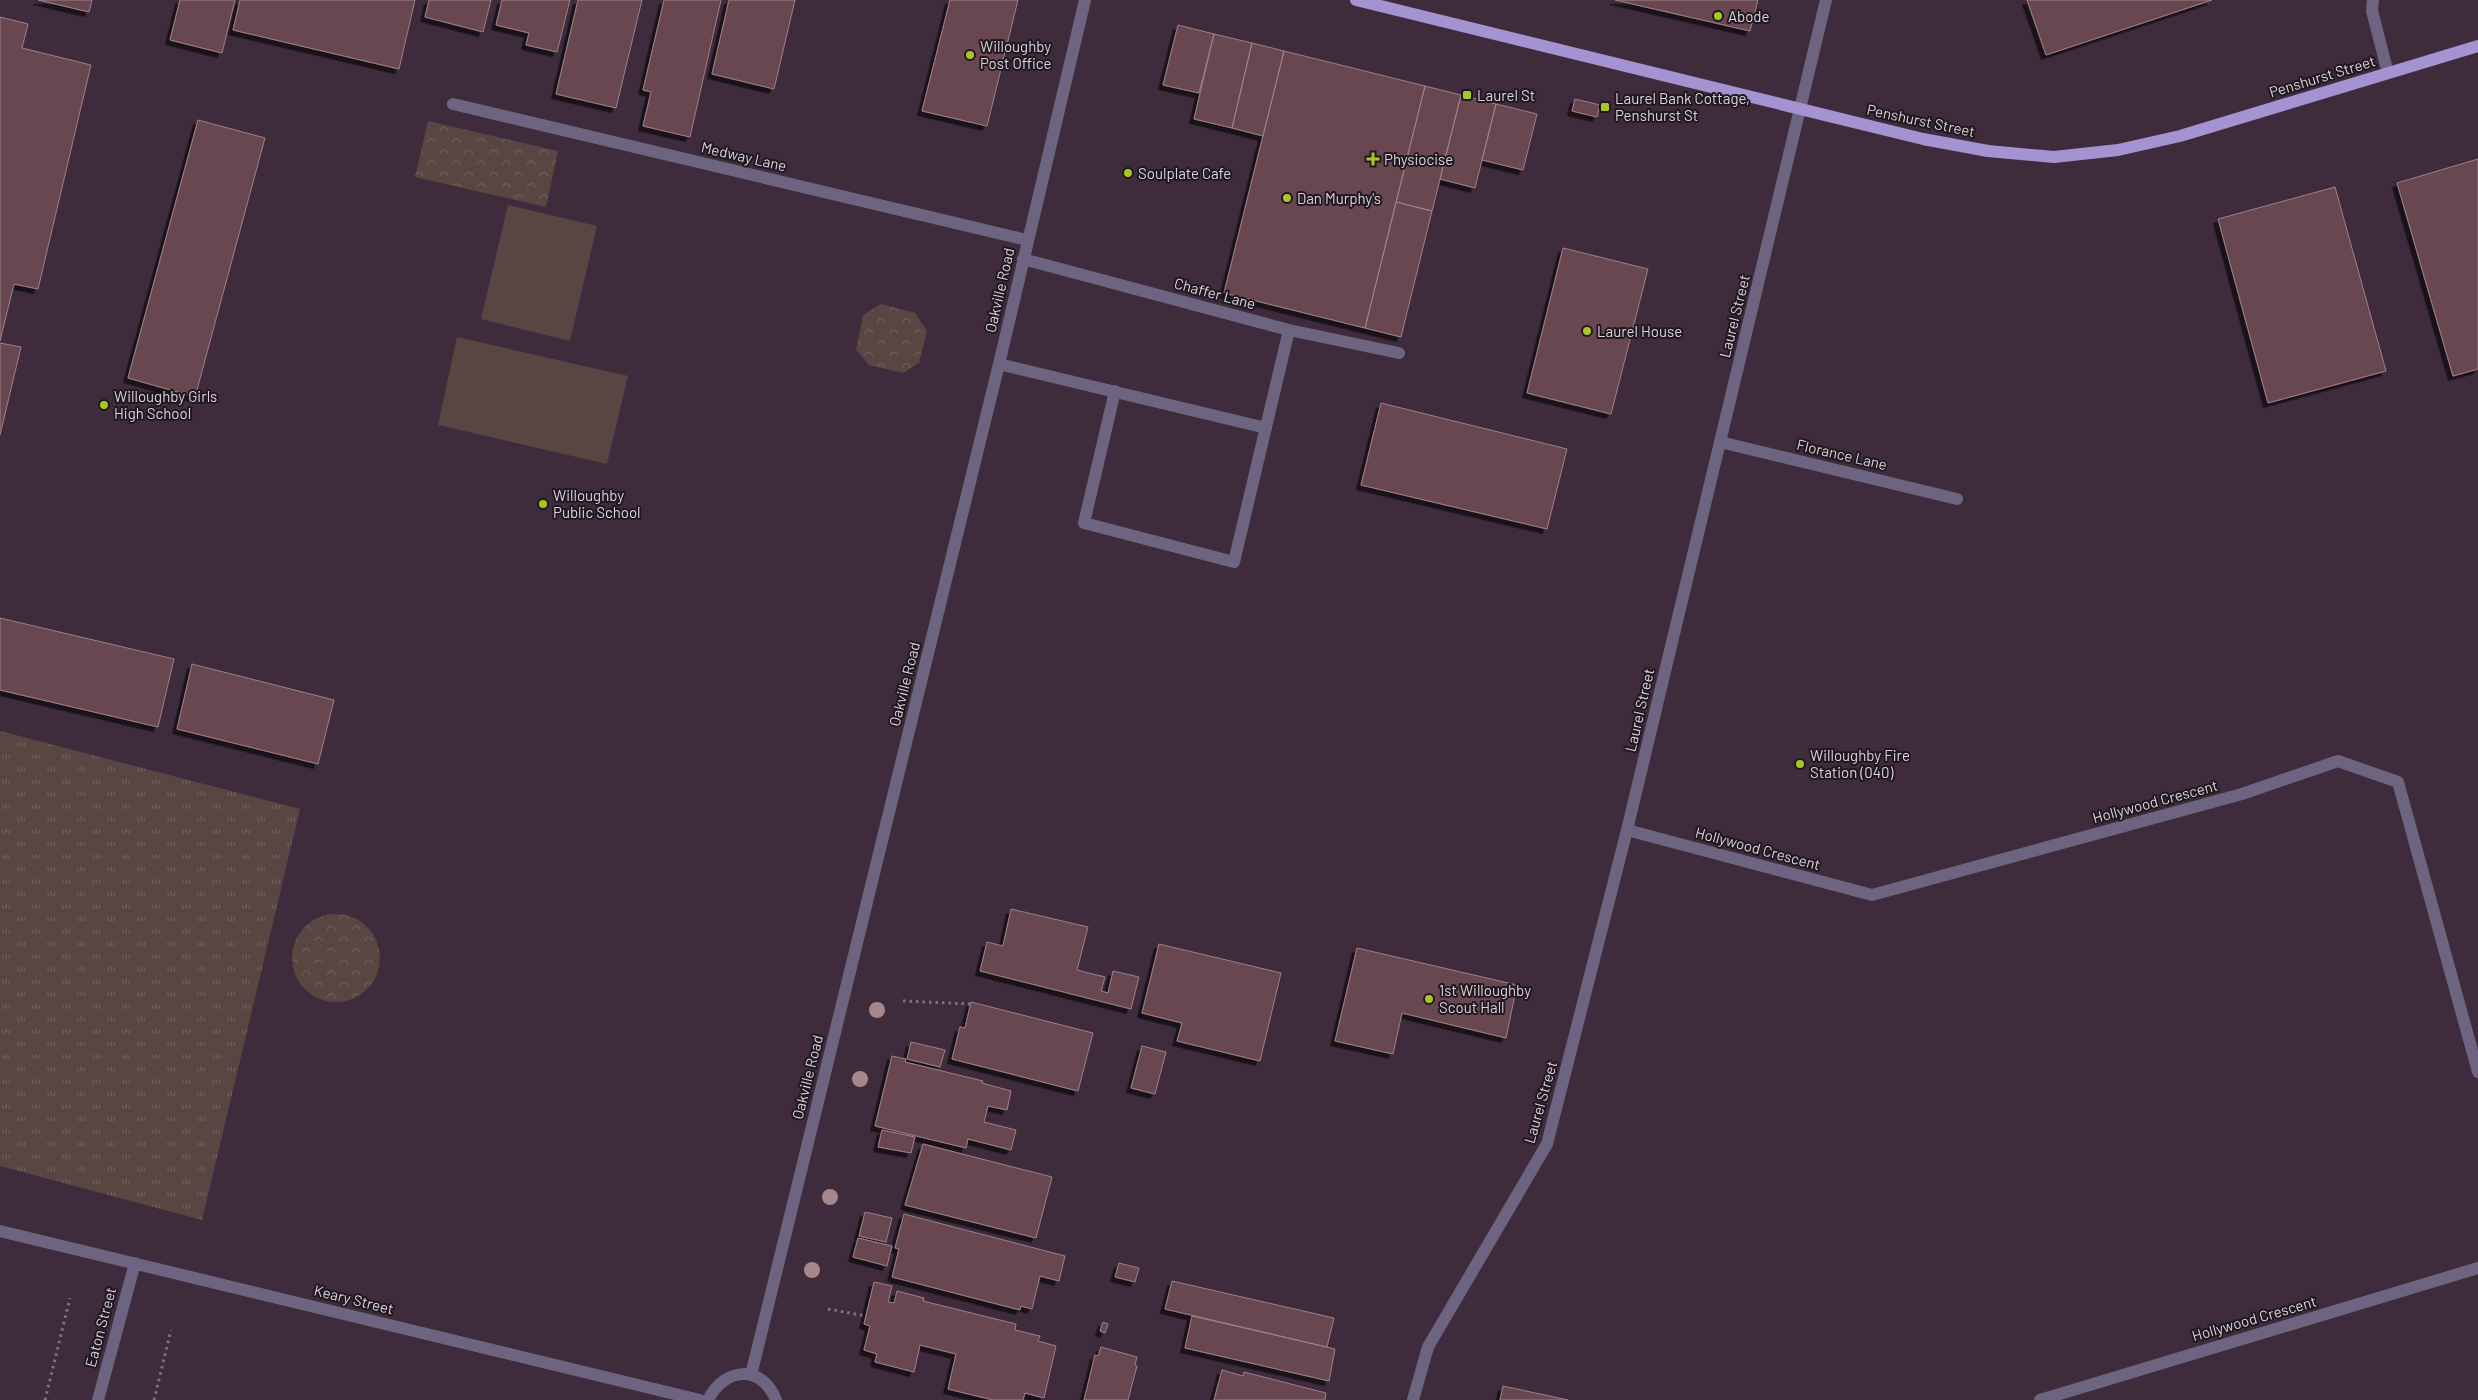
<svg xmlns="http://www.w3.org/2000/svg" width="2478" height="1400" font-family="Barlow,sans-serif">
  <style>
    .grass { fill: url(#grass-tufts) }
    .park { fill: url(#park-crowns) }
    .garden { fill: #594541 }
    .building { fill: #684751; stroke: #9d8088; filter: url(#shadow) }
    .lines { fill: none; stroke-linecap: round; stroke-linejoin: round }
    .path { stroke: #817180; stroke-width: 3; stroke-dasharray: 2.5 4; stroke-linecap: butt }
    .service { stroke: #6d6482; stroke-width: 12 }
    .minor { stroke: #6d6482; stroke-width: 12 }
    .primary { stroke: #a592d0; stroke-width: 12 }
    .tree { fill: #a6888c }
    .poi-dot { fill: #a6c820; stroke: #20181f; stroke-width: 2 }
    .labels { text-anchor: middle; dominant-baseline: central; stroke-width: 4; stroke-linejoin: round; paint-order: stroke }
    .poi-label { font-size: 15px; fill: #ded2dd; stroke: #20181f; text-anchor: start }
    .street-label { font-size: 15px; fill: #ded2dd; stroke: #20181f }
  </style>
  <defs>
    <pattern id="grass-tufts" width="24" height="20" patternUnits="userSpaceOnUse" patternTransform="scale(1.25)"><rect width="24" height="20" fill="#594541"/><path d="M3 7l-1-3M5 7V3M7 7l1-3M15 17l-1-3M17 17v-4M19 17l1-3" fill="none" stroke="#705f5c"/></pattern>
    <pattern id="park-crowns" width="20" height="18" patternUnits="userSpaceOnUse" patternTransform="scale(1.25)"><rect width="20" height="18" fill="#594541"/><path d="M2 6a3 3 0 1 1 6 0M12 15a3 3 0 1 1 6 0" fill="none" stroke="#705f5c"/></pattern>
    <filter id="shadow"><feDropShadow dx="-4.5" dy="4.5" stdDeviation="0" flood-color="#0009"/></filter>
  </defs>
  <rect width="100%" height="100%" fill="#3e2c3d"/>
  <!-- grass -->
  <path class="grass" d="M0 731 300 809 202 1220 0 1166Z"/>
  <!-- park -->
  <path class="park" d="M428 121 558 151 546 207 415 177Z
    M881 304 915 313 927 331 919 363 903 373 869 365 856 350 863 315Z
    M292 958a44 44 0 1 1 88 0a44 44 0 1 1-88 0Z"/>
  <!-- garden -->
  <path class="garden" d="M508 205 597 226 570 341 481 319Z
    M457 337 628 376 607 464 438 425Z"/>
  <!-- building -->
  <path class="building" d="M38 0H92L89 12Z
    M180 0H235L222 53 170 40Z
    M240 0H415L399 69 233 30Z
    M429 0H491L483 32 425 17Z
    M502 0H570L557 52 526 45 529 33 496 25Z
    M578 0H642L616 108 556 94Z
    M664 0H721L690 137 643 126 651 92 643 90Z
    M729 0H795L774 89 712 74Z
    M950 0H1018L987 126 922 111Z
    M1615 0H1758L1750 31Z
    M2027 0H2212L2046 55Z
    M0 17 28 24 22 48 91 65 38 289 14 284 0 341Z
    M1178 25 1214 34 1199 93 1163 85Z
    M1214 34 1252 43 1232 128 1194 119Z
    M1252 43 1284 51 1263 136 1232 128Z
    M1284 51 1425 86 1365 328 1224 293Z
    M1425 86 1461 95 1432 211 1396 202Z
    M1461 95 1496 104 1475 188 1440 179Z
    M1575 99 1600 105 1597 117 1572 111Z
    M1496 104 1537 114 1523 170 1482 160Z
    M198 120 265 138 195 397 128 378Z
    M2478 159V369L2453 376 2397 183Z
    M2335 187 2386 371 2268 403 2218 219Z
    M1396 202 1432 211 1401 337 1365 328Z
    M1563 248 1648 269 1611 414 1527 393Z
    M0 343 21 347 0 435Z
    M1381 403 1567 449 1547 529 1361 485Z
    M0 618 174 659 158 727 0 690Z
    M192 664 334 700 318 764 177 729Z
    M1011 909 1088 927 1077 970 1105 977 1101 991 1108 993 1113 971 1139 977 1131 1009 980 971 987 942 1003 946Z
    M1159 944 1281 973 1260 1061 1177 1041 1182 1023 1142 1013Z
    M1357 948 1517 985 1506 1038 1402 1013 1393 1054 1335 1041Z
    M971 1002 1093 1033 1078 1091 952 1059 960 1027 965 1028Z
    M911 1042 945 1050 940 1067 907 1059Z
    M1142 1046 1166 1052 1155 1094 1131 1088Z
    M892 1056 906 1059 905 1062 983 1081 982 1083 1011 1091 1007 1110 988 1106 984 1122 1016 1130 1011 1150 968 1139 966 1148 875 1126Z
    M882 1130 915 1137 911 1153 878 1147Z
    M923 1144 1052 1177 1036 1238 905 1205Z
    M865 1212 892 1218 886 1242 859 1236Z
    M904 1214 1065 1256 1059 1281 1040 1276 1032 1309 1021 1306 1020 1310 892 1277 899 1249 895 1248Z
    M858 1238 892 1246 887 1266 853 1257Z
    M1119 1263 1139 1268 1135 1282 1115 1277Z
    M1172 1281 1334 1318 1327 1347 1165 1309Z
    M874 1282 892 1286 888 1302 894 1303 897 1291 924 1298 923 1301 1016 1324 1015 1330 1040 1336 1038 1341 1056 1346 1044 1398 1025 1393 1023 1400H993L948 1389 956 1354 920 1345 914 1372 875 1362 877 1354 864 1350 870 1326 864 1324Z
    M1192 1316 1335 1349 1329 1381 1185 1348Z
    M1103 1322 1108 1324 1105 1333 1100 1331Z
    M1101 1347 1137 1357 1135 1365 1137 1366 1128 1400H1084L1095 1355 1098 1356Z
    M1222 1370 1243 1376 1244 1372 1326 1393 1325 1400H1214Z
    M1503 1386 1568 1400H1500Z"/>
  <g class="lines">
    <!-- path -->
    <path class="path" d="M903 1001 971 1004
      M828 1309 866 1316
      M45 1400 70 1298
      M154 1400 171 1330"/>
    <!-- service -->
    <path class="service" d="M453 104 1027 240
      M1023 259 1289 330 1399 353
      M999 364 1266 428
      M1115 391 1084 523 1234 562 1289 330
      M1720 442 1957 499"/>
    <!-- minor -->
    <path class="minor" d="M2373 0 2372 11 2388 73
      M1627 830 1872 895 2242 794 2338 761 2398 782 2478 1072
      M0 1231 700 1400
      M751 1375 999 364 1085 0
      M98 1400 135 1263
      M708 1400C724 1367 762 1364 776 1400
      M1413 1400 1428 1347 1547 1144 1627 830 1826 0
      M2040 1400 2478 1268"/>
    <!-- primary -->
    <path class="primary" d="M1356 0 1923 139 1988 151 2054 157 2118 150 2180 136 2478 46"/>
  </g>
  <!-- trees -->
  <g class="tree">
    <circle cx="877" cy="1010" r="8"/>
    <circle cx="860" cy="1079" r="8"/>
    <circle cx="830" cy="1197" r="8"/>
    <circle cx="812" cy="1270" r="8"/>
  </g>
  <!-- markers -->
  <g class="poi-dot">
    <circle cx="1718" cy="16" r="5"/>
    <circle cx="970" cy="55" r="5"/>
    <rect x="1462" y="90" width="10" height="10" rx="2.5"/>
    <rect x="1600" y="102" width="10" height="10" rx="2.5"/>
    <path d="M1370.5 151.5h5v5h5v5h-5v5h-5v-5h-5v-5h5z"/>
    <circle cx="1128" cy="173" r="5"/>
    <circle cx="1287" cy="198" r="5"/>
    <circle cx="1587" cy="331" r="5"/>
    <circle cx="104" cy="405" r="5"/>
    <circle cx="543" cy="504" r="5"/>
    <circle cx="1800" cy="764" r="5"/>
    <circle cx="1429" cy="999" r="5"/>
  </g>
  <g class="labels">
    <!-- poi labels -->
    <g class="poi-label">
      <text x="1728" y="16">Abode</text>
      <text x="980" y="46">Willoughby<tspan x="980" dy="17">Post Office</tspan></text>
      <text x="1477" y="95">Laurel St</text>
      <text x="1615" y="98">Laurel Bank Cottage,<tspan x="1615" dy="17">Penshurst St</tspan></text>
      <text x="1384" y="159">Physiocise</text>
      <text x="1138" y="173">Soulplate Cafe</text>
      <text x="1297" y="198">Dan Murphy's</text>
      <text x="1597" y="331">Laurel House</text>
      <text x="114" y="396">Willoughby Girls<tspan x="114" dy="17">High School</tspan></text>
      <text x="553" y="495">Willoughby<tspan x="553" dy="17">Public School</tspan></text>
      <text x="1810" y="755">Willoughby Fire<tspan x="1810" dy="17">Station (040)</tspan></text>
      <text x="1439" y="990">1st Willoughby<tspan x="1439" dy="17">Scout Hall</tspan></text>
    </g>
    <!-- street labels -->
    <g class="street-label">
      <text transform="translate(2322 76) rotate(-17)">Penshurst Street</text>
      <text transform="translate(1921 120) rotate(12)">Penshurst Street</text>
      <text transform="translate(744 156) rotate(13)">Medway Lane</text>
      <text transform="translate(999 290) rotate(-77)">Oakville Road</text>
      <text transform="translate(1215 293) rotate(15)">Chaffer Lane</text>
      <text transform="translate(1734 316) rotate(-76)">Laurel Street</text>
      <text transform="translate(1842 454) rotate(13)">Florance Lane</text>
      <text transform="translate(904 684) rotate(-76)">Oakville Road</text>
      <text transform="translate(1639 710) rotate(-77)">Laurel Street</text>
      <text transform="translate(2155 801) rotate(-15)">Hollywood Crescent</text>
      <text transform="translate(1758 848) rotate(15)">Hollywood Crescent</text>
      <text transform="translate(807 1077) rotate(-76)">Oakville Road</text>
      <text transform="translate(1540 1102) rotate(-74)">Laurel Street</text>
      <text transform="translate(354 1299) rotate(14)">Keary Street</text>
      <text transform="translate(2254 1318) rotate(-16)">Hollywood Crescent</text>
      <text transform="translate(100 1327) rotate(-75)">Eaton Street</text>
    </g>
  </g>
</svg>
